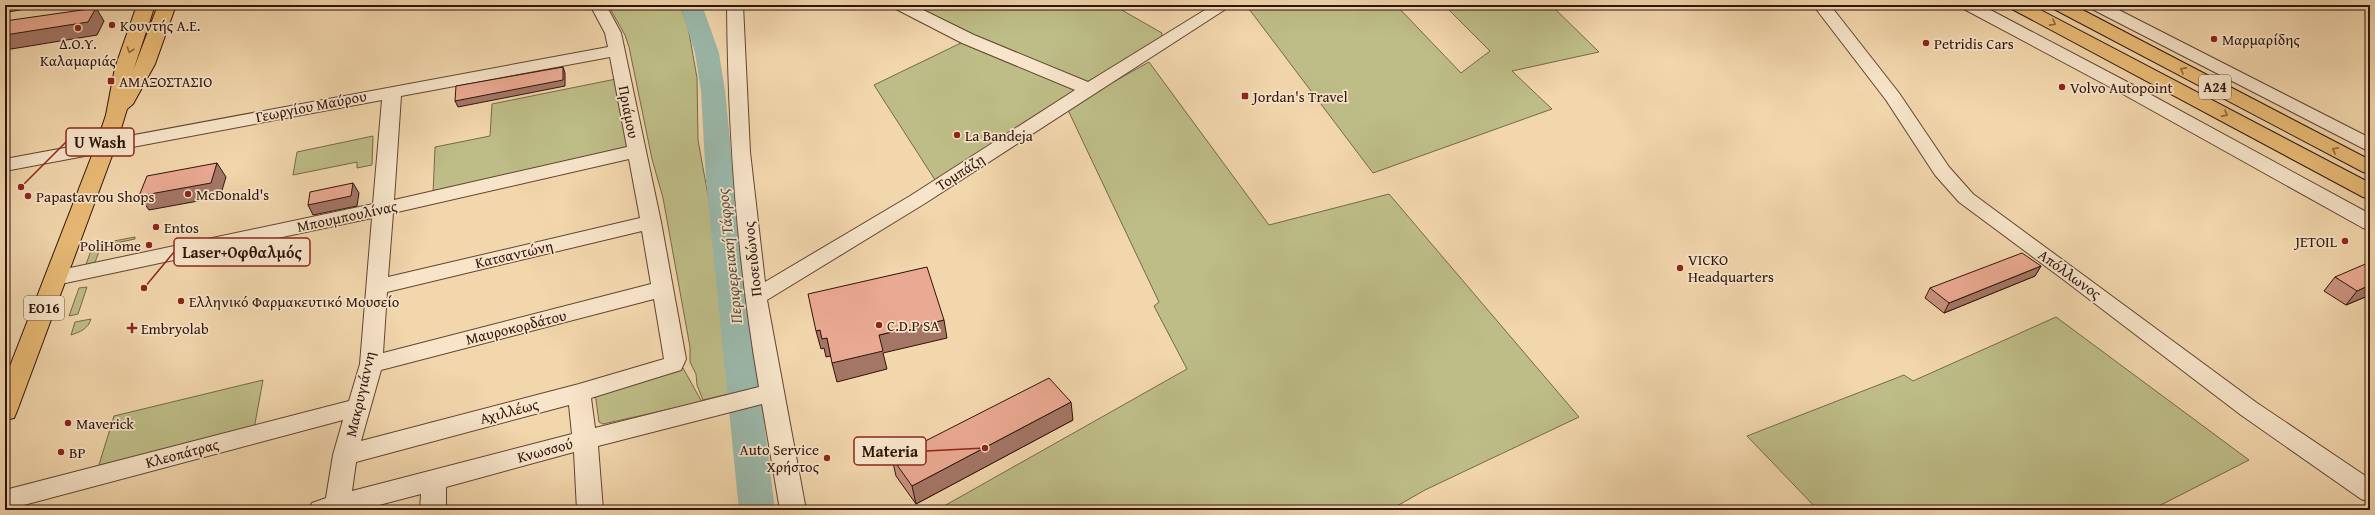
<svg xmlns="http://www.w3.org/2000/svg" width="2375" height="515" font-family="'Gentium Book Plus',serif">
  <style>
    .green { fill: #bebd87; stroke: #766848 }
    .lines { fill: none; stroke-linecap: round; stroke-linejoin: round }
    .river { fill: #9bb9ab; fill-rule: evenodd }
    .minor-casing { stroke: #604432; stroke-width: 2 }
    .major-casing { stroke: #2f140a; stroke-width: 2 }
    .highway-casing { stroke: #2f140a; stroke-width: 2 }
    .minor { fill: #f7e4c9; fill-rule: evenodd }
    .major { fill: #e9bb76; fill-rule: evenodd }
    .highway { fill: #e9bb76; fill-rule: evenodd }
    .wall { fill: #c9917e; stroke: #2f140a }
    .shaded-wall { fill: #a47666; stroke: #2f140a }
    .building { fill: #eaa992; stroke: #2f140a }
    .oneway { stroke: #8c6840 }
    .poi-dot { fill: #8f2418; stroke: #f7e4c9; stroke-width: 1.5 }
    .labels { text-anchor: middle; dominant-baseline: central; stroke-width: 3.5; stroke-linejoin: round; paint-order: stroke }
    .shield { fill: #f7e4c9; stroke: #6b5243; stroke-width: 1 }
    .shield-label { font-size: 14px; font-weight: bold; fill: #2f140a }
    .poi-label { font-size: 15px; fill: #2f140a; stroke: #f7e4c9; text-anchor: start }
    .street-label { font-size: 15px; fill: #2f140a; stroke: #f7e4c9 }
    .water-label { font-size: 16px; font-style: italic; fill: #554e42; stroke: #f7e4c9 }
    .leader { fill: none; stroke: #8f2418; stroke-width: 1.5 }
    .callout-dot { fill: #8f2418; stroke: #f7e4c9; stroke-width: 1.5 }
    .callout { fill: #f7e4c9; stroke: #8f2418; stroke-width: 1.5 }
    .callout-label { font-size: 16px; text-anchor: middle; font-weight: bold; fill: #2f140a }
  </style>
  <rect width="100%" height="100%" fill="#f2d6ac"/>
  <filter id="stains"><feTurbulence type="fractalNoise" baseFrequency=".005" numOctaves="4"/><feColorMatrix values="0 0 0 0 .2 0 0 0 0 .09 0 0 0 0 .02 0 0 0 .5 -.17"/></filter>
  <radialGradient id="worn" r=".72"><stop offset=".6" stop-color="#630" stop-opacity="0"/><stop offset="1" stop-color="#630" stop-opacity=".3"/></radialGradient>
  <!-- green -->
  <path class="green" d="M608 5H680L688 27 697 78 698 140 716 240 733 393 703 400 697 385 696 374 690 362V347L663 198 652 159 629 47 625 35Z
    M910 5H1113L1162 33 1161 40 1087 82 968 35Z
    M1246 5H1396L1461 73 1490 51 1444 5H1551L1599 52 1512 71 1552 109 1373 173Z
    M965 41 1079 88 937 183 874 85Z
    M1149 62 1269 225 1389 194 1579 417 1425 490 1390 510H937L1187 369 1154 306 1159 302 1067 108Z
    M616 79 628 151 433 194 435 147 490 136 492 104Z
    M373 136 372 165 357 168V162L293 175 297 152Z
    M135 237V239L101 246 94 265 84 270 93 245Z
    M87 287 78 314 69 316 79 288Z
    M2056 317 2249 460 2151 510H1818L1747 436 1904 375 1913 381Z
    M91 319C88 329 80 332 71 335L75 322Z
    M683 368 702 402 603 424 599 422 595 393Z
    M263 380 254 429 98 468 114 416Z"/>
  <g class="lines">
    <!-- river -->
    <path class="river" d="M680 5H702L719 53 725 91 734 181 775 510H739L706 181 701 91 695 53Z"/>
    <defs>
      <path id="minor" d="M590 5H606L621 33 661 222 686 359 681 370 591 398 595 428 759 387C737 260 728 133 727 5H743L750 152 765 282 910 196 1075 90 962 43 894 8 892 5H913L974 35 1088 82 1213 5H1232L924 204 767 300 806 510H780L762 404 598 446 603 510H577L574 452 446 487V510H420L421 494 360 510H308L312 503 326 498 333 455 343 420 5 510V490L349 401 360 364 372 218 56 285 48 283 45 278 48 273 56 271 373 204 382 100 5 171V159L608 47 605 33ZM610 57 627 147 394 200 401 96ZM629 159 640 218 388 277 393 213ZM642 231 651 284 383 353 387 292ZM654 299 664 359 579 384 361 441 381 370ZM569 405 572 434 352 491 356 462Z
        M1813 5H1830L1899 93 1949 167 1973 194 2257 403 2370 479V502L2361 499 2241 415 2064 280 1959 202 1935 175 1886 100Z
        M1960 5H1981L2133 85 2370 214V230L2363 228 2121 93 1962 8Z
        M2088 5H2109L2370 138V152L2090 8Z"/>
      <path id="major" d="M5 5H25L22 9 5 12Z
        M137 5H155L133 71 158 5H176L155 64 133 104 127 109 116 145 17 411 14 418 5 420V379L96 145 106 115 115 68Z"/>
      <path id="highway" d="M2009 5H2031L2370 183V199L2363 197 2012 9Z
        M2051 5H2073L2370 160V174L2363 172 2054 9Z"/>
    </defs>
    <!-- minor casing -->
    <use href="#minor" class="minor-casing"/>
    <!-- major casing -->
    <use href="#major" class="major-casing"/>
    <!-- highway casing -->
    <use href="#highway" class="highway-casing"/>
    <!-- minor -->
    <use href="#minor" class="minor"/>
    <!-- major -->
    <use href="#major" class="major"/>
    <!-- highway -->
    <use href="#highway" class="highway"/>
  </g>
  <!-- wall -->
  <path class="wall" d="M2041 266 2035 276 1944 313 1925 298 1930 288Z
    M2335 277 2370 295 2346 305 2324 291Z
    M1073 420 916 504 896 476 892 458Z"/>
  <!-- shaded-wall -->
  <path class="shaded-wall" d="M96 8 104 21 97 35 5 50V35Z
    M563 67 565 73V86L458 107 455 101Z
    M217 163 226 177 220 197 149 210 139 196Z
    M353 183 359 193 357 206 313 215 308 205Z
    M2041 266 2035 276 1944 313 1949 303Z
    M2370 285V295L2346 305 2357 291Z
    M944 320 947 338 883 353 887 369 837 382 832 363 879 335Z
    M820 330 827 338 831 356 826 357 824 348 821 349 816 331Z
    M1071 402 1073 420 916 504 912 486Z"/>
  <!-- building -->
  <path class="building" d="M96 8 88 22 5 35V21Z
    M563 67V80L455 101 456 86Z
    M217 163 211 183 139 196 147 176Z
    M353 183 351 196 308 205 310 192Z
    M2022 253 2041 266 1949 303 1930 288Z
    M2370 262V285L2357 291 2335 277Z
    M927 267 944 320 879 335 883 351 832 363 827 338 822 339 820 330 816 331 808 294Z
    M1049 378 1071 402 912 486 892 458Z"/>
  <!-- one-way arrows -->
  <defs><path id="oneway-chevron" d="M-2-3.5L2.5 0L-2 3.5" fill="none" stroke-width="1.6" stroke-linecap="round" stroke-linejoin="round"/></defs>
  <g class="oneway">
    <use href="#oneway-chevron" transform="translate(2053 23) rotate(28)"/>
    <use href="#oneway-chevron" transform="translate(130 50) rotate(109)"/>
    <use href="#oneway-chevron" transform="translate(2183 70) rotate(-152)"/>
    <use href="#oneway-chevron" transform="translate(2225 114) rotate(28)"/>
    <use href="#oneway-chevron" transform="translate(2335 150) rotate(-152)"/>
  </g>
  <!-- markers -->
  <g class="poi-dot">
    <circle cx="112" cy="25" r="4"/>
    <circle cx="78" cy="28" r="4"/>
    <circle cx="2214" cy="39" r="4"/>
    <circle cx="1926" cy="43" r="4"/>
    <rect x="107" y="77" width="8" height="8" rx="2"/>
    <circle cx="2062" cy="87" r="4"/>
    <rect x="1241" y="92" width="8" height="8" rx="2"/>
    <circle cx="957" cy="135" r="4"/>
    <circle cx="188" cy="194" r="4"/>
    <circle cx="28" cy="196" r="4"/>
    <circle cx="156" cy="227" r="4"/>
    <circle cx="2345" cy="241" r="4"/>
    <circle cx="149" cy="245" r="4"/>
    <circle cx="1680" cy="268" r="4"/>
    <circle cx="181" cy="301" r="4"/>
    <circle cx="879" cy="325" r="4"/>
    <path d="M130 322h4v4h4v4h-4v4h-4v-4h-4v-4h4z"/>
    <circle cx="68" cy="423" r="4"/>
    <circle cx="61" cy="452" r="4"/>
    <circle cx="827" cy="458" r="4"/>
  </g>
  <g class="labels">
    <!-- shield labels -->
    <g class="shield">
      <rect x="2199" y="75" width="32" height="24" rx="3"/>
      <rect x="24" y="296" width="40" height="24" rx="3"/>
    </g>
    <g class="shield-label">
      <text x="2215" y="87">Α24</text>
      <text x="44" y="308">ΕΟ16</text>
    </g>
    <!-- poi labels -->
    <g class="poi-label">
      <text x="120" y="25">Κουντής Α.Ε.</text>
      <text x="2222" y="39">Μαρμαρίδης</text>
      <text x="78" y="43" text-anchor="middle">Δ.Ο.Υ.<tspan x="78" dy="17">Καλαμαριάς</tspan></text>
      <text x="1934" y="43">Petridis Cars</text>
      <text x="119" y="81">ΑΜΑΞΟΣΤΑΣΙΟ</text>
      <text x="2070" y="87">Volvo Autopoint</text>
      <text x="1253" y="96">Jordan's Travel</text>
      <text x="965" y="135">La Bandeja</text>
      <text x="196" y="194">McDonald's</text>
      <text x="36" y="196">Papastavrou Shops</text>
      <text x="164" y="227">Entos</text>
      <text x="2337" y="241" text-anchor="end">JETOIL</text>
      <text x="141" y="245" text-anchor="end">PoliHome</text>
      <text x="1688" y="259">VICKO<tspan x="1688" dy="17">Headquarters</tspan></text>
      <text x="189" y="301">Ελληνικό Φαρμακευτικό Μουσείο</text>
      <text x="887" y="325">C.D.P SA</text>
      <text x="141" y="328">Embryolab</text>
      <text x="76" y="423">Maverick</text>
      <text x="819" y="449" text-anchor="end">Auto Service<tspan x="819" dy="17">Χρήστος</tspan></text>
      <text x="69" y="452">BP</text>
    </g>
    <!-- street labels -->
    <g class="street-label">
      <text transform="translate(311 106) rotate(-11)">Γεωργίου Μαύρου</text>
      <text transform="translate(629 112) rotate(79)">Πριάμου</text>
      <text transform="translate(960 172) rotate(-33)">Τομπάζη</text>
      <text transform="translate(347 216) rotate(-12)">Μπουμπουλίνας</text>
      <text transform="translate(514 254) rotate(-13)">Κατσαντώνη</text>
      <text transform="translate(752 259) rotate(-96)">Ποσειδώνος</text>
      <text transform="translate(2070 274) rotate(36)">Απόλλωνος</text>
      <text transform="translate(516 327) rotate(-14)">Μαυροκορδάτου</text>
      <text transform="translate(360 394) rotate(-77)">Μακρυγιάννη</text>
      <text transform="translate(509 411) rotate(-15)">Αχιλλέως</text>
      <text transform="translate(545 450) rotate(-15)">Κνωσσού</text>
      <text transform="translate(182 453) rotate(-15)">Κλεοπάτρας</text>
    </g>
    <!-- water labels -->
    <g class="water-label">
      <text transform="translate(729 256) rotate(-96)">Περιφερειακή Τάφρος</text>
    </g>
  </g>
  <!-- callouts -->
  <path class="leader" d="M21 187L66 142M144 288L174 252M985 448L926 451"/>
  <g class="callout-dot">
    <circle cx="21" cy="187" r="4"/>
    <circle cx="144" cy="288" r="4"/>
    <circle cx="985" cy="448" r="4"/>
  </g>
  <g class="callout">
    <rect x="66" y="128" width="68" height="28" rx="4"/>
    <rect x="174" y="238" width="136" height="28" rx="4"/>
    <rect x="854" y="437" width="72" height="28" rx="4"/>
  </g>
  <g class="callout-label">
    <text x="100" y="148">U Wash</text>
    <text x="242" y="258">Laser+Οφθαλμός</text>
    <text x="890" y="457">Materia</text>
  </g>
  <!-- margin -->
  <rect width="2375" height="515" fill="none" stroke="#f2d6ac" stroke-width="20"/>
  <rect x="6" y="6" width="2363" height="503" fill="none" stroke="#2f140a" stroke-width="2"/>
  <rect x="10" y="10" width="2355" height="495" fill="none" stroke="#2f140a"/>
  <rect width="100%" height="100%" filter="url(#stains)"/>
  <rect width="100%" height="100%" fill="url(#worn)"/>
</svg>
